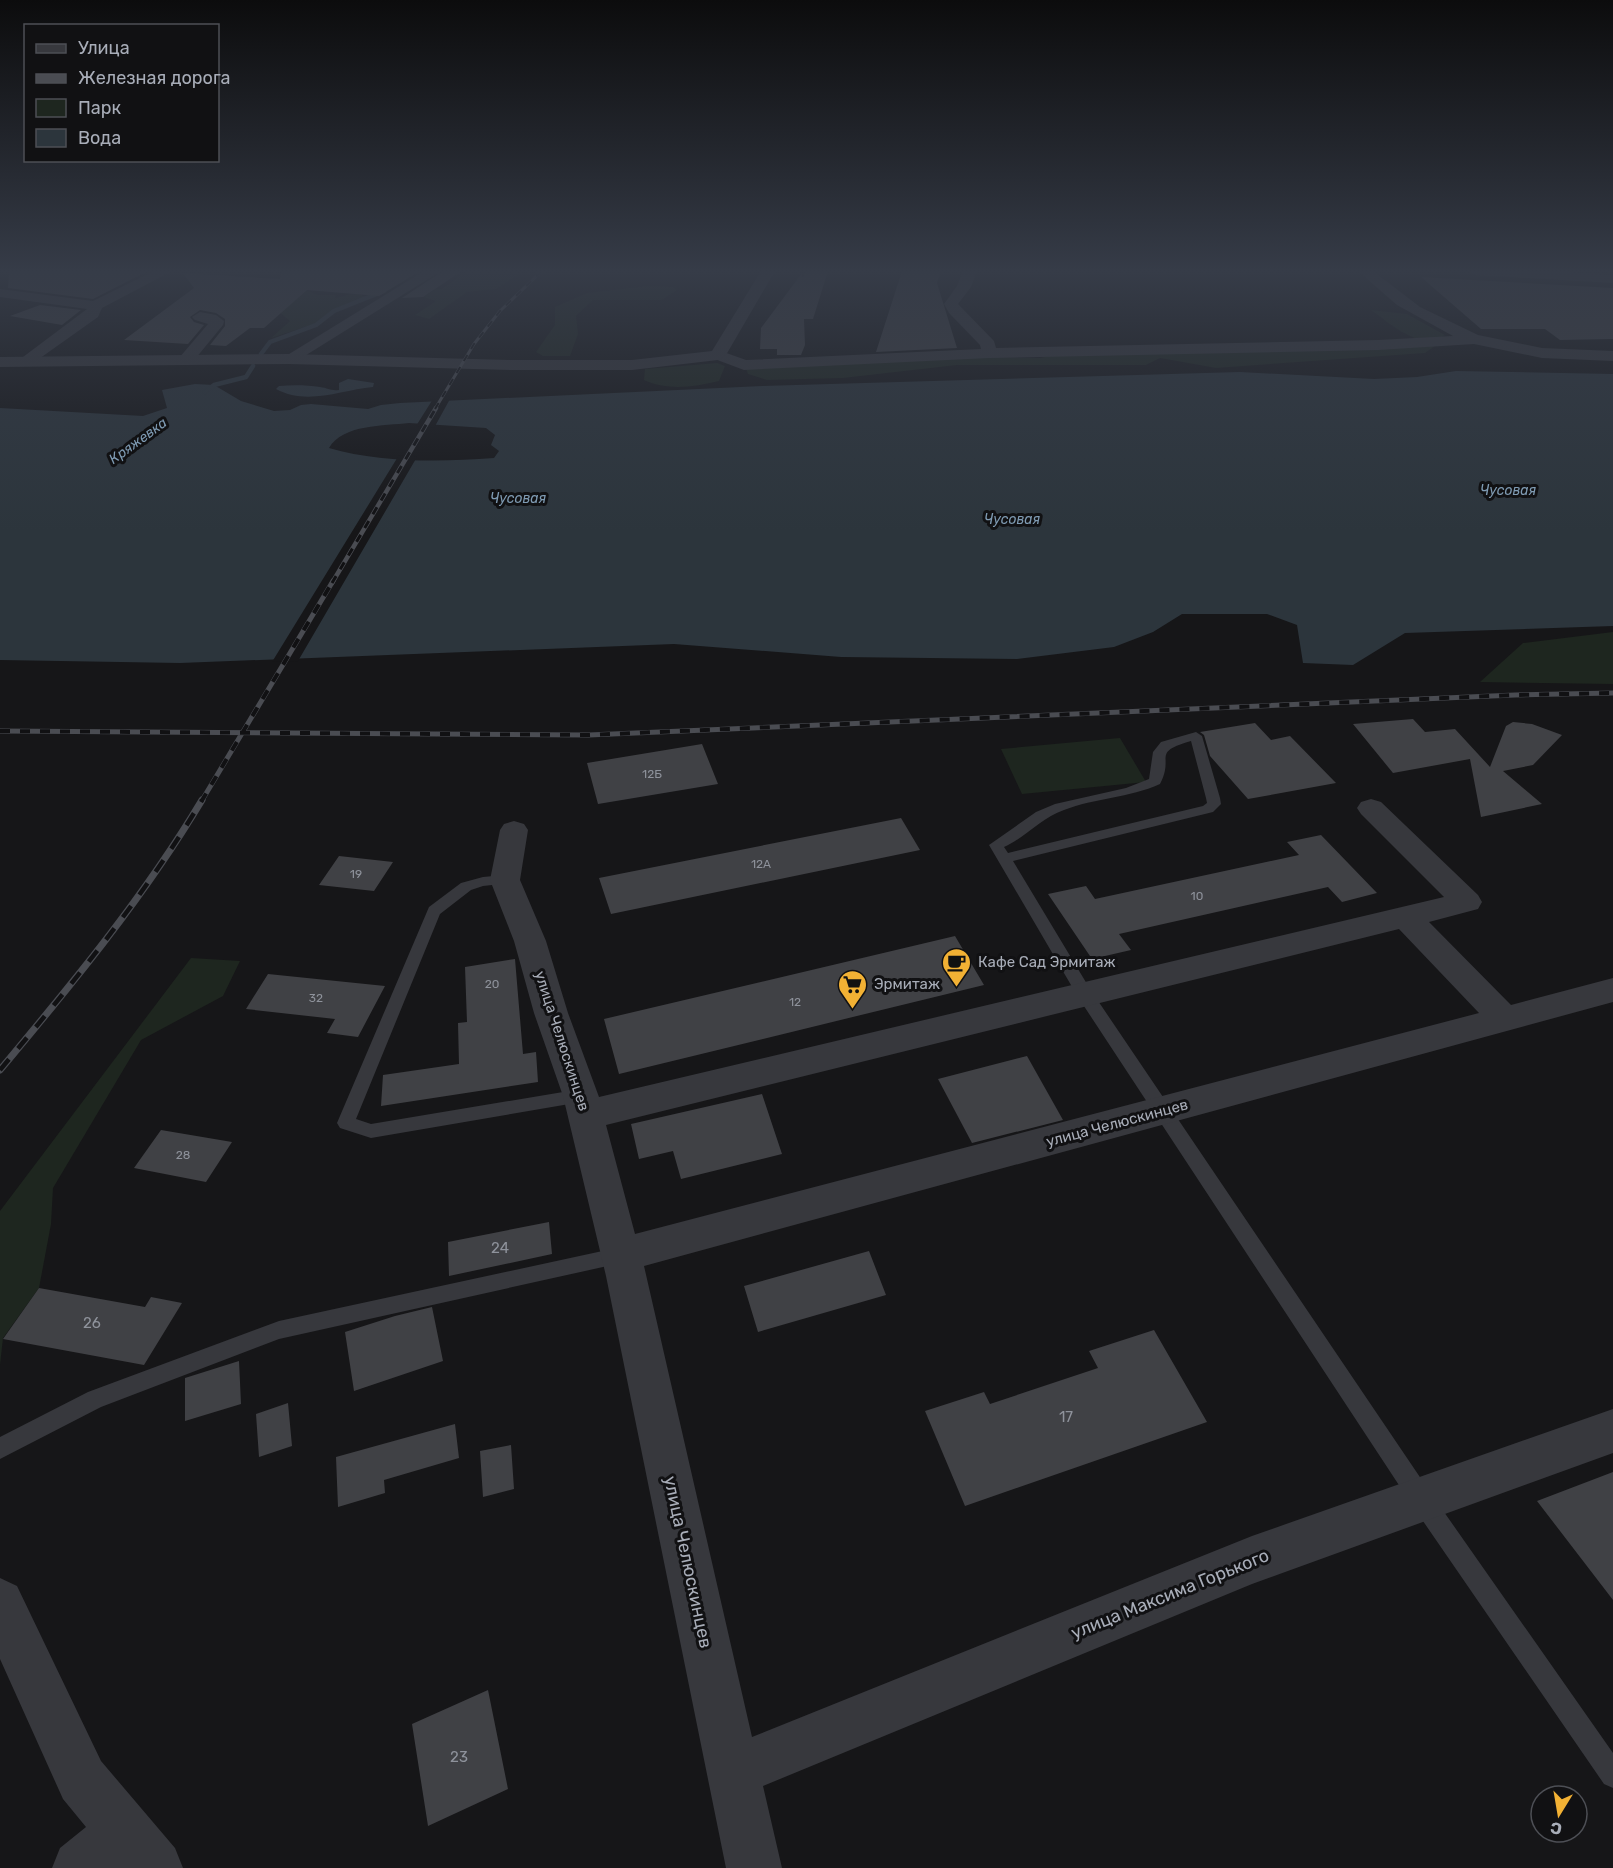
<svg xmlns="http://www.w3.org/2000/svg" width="1613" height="1868" font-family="Rubik,sans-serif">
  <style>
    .green { fill: #1e261f }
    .water { fill: #2c353c; fill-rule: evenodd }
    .pier { fill: #161618 }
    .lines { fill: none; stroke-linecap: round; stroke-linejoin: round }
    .stream { stroke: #2c353c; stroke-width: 4.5 }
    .building { fill: #404145 }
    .service { fill: #37383d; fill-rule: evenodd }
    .minor { fill: #37383d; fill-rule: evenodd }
    .tertiary { fill: #37383d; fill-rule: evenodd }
    .rail-far3-casing { stroke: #4a4c52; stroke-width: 3 }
    .rail-far2-casing { stroke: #4a4c52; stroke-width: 4.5 }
    .rail-far1-casing { stroke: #4a4c52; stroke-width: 5 }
    .rail-casing { stroke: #4a4c52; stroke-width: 7 }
    .rail-far3 { stroke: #111113; stroke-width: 2; stroke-dasharray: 7; stroke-linecap: butt }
    .rail-far2 { stroke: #111113; stroke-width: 3; stroke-dasharray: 8; stroke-linecap: butt }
    .rail-far1 { stroke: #111113; stroke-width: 4; stroke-dasharray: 10; stroke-linecap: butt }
    .rail { stroke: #111113; stroke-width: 4.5; stroke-dasharray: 14; stroke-linecap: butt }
    .labels { text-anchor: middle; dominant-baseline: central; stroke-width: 6; stroke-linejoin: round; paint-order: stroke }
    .number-label { font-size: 12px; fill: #8e929b }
    .far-water-label { font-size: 14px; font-style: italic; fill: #7f9bb3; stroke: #111113 }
    .poi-label { font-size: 15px; fill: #a8adb8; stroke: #111113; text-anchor: start }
    .street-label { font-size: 15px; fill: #a8adb8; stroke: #111113 }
    .near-number-label { font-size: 15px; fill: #8e929b }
    .near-street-label { font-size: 18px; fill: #a8adb8; stroke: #111113 }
  </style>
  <rect width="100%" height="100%" fill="#161618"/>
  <!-- green -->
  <path class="green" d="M467 271H525L496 289 467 292 429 319 415 315 436 301 423 297 436 289H442Z
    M648 286 673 287 677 290 662 300H593L576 316 578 334 570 356H543L536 352 555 325V307L587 293Z
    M302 288 317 295H336L335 298C346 296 356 290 368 298L331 311 314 324 271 338 290 321 263 299Z
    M1371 310 1407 314 1445 335C1424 354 1389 323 1371 310Z
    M1435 346 1425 353 1216 368 1160 358 1146 365H957L843 378 767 380 748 374 746 368 990 357 1040 358 1061 354Z
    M717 363 725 366 719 381C694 387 668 391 644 380L645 369Z
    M1613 632V684L1480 682 1523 643Z
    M1120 738 1146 782 1022 794 1001 749Z
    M191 958 240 961 223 996 141 1040 53 1188 51 1224 39 1288 3 1338 0 1365V1211Z"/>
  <!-- water -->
  <path class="water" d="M1456 371 1613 374V626L1405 633 1353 665 1303 663 1297 625 1267 614H1182L1153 632 1114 647 1017 659 841 657 674 644 180 663 0 660V408L143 416 167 408 162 390 195 384 214 385 241 401 274 411 290 410 301 405 311 404 368 409 381 405 400 403 762 386 1240 372 1374 379 1417 377ZM409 423 486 428 495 435 491 445 499 451 494 458C441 462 380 463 329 448 343 424 384 426 409 423Z
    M348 379 374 383 373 387C341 390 307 406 276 389L279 386C292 385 307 385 320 387 328 388 331 391 339 390V383Z"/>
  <!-- pier -->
  <path class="pier" d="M433 399H450L434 428 416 426Z
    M399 455 417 457 298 661 272 662Z"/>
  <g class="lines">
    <!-- stream -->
    <path class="stream" d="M261 354 270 342 316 325 334 311 384 291
      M205 392 214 385 246 377 253 366"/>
  </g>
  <!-- building -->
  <path class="building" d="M9 271H148L93 299 8 288Z
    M281 271H420L379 296 307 290 264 328H250L226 346 210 345 225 326V319L216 313 200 310 190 317 194 322 204 325 188 344 124 340 194 288 183 273 280 279Z
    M443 271H462L423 297 402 298Z
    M807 271H828L813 319H804L805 345 801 355H777V349H760L761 328 802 273V278Z
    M902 271H941L937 283 957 348 876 352Z
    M1421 277 1613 288V339L1560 340 1545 329H1481Z
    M40 305 81 310 62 325 10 316Z
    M1413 719 1425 732 1455 729 1490 767 1506 726 1513 722 1532 724 1562 735 1533 765 1503 771 1542 804 1481 817 1470 759 1393 773 1353 724Z
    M1255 723 1271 740 1290 736 1336 783 1248 799 1210 756 1204 735 1200 732Z
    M702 744 718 784 598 804 587 763Z
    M901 818 920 850 611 914 599 878Z
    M1321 835 1377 893 1342 902 1328 887 1119 934 1131 950 1092 959 1048 894 1086 886 1095 899 1299 855 1287 842Z
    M339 856 393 862 374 891 319 885Z
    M955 936 984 985 619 1074 604 1019Z
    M515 959 523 1054 536 1052 538 1082 381 1106 383 1075 459 1064 458 1023 467 1022 465 967Z
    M268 974 385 986 358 1037 327 1033 335 1019 246 1009Z
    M1027 1056 1063 1120 972 1143 938 1079Z
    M762 1094 782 1154 681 1179 673 1151 639 1159 631 1124Z
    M161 1130 232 1142 206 1182 134 1168Z
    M549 1222 552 1254 449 1276 448 1242Z
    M869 1251 886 1295 758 1332 744 1286Z
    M39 1288 145 1307 151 1297 182 1303 144 1365 3 1339Z
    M432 1307 443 1361 354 1391 345 1332 395 1316Z
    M1154 1330 1207 1422 965 1506 925 1411 984 1392 990 1404 1098 1368 1089 1351Z
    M239 1361 241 1404 185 1421V1378Z
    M288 1403 292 1446 259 1457 256 1414Z
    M455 1424 459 1458 384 1480 385 1493 338 1507 336 1457Z
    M511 1445 514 1489 483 1497 480 1451Z
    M1613 1472V1600L1537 1501Z
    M488 1690 508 1789 428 1826 412 1724Z"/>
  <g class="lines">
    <!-- service -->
    <path class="service" d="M1196 732 1202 736 1220 798 1221 804 1213 812 1013 861 1090 989 1430 1492 1613 1753V1788L1604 1784 1414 1508 1078 997 989 845 1036 812 1055 804 1126 788 1149 779 1153 752 1161 742ZM1191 741 1206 798 1207 803 1203 806 1008 853 1004 847C1026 837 1041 818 1064 810 1095 798 1129 798 1160 784 1175 756 1150 753 1191 741Z
      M505 875 510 877 512 880 510 883 483 886 471 890 440 914 356 1119 371 1124 581 1089 587 1091 590 1096 587 1101 371 1138 340 1128 337 1123 429 907 461 883 483 877Z
      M621 1247 628 1249 631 1255 628 1261 621 1263 279 1339 101 1407 0 1459V1437L88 1392 279 1321Z"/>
    <!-- minor -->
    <path class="minor" d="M154 271H172L102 308 98 317 29 366H17L15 363 87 309 0 297V289L93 301Z
      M424 271H441L295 362H283L281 359Z
      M963 271H977L971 287 958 304 994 341 996 348 1378 340 1453 336 1397 305 1358 271H1373L1420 307 1478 335 1542 348 1613 351V361L1542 358 1474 344 1378 350 989 358 744 370 712 358 710 355 718 350 746 360 981 349 980 345 949 313 944 304 957 286Z
      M200 312 216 315 224 321 223 325 191 364H179L177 361 179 358 208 324 195 320 192 317Z
      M1371 799 1381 802 1478 895 1482 902 1478 909 1429 922 1511 1005 1613 978V1002L644 1266 752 1737 1252 1536 1613 1409V1453L1252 1584 763 1786 782 1868H726L606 1276 563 1096 534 1013 514 941 490 880 500 830 504 824 514 821 524 824 528 830 520 880 546 941 568 1013 599 1097 1444 897 1361 814 1357 808 1361 802ZM1399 929 1479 1013 635 1234 606 1125Z
      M0 1578 17 1586 101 1761 175 1848 183 1868H52L60 1848 86 1827 63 1799 0 1659Z"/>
    <!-- tertiary -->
    <path class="tertiary" d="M761 271H775L726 355 718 360 632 370H511L289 364 0 367V357L289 354 511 360H632L712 351Z
      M1468 271H1549L1613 275V283L1475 275Z"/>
    <defs>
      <path id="rail-far3" d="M435 409 474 344 500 311 542 271"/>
      <path id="rail-far2" d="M332 583 436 408"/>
      <path id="rail-far1" d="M0 731 589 735 1515 695 1613 693
        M201 802 333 581"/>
      <path id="rail" d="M0 1070C72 984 144 897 202 800"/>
    </defs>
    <!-- rail-far3 casing -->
    <use href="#rail-far3" class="rail-far3-casing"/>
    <!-- rail-far2 casing -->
    <use href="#rail-far2" class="rail-far2-casing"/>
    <!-- rail-far1 casing -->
    <use href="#rail-far1" class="rail-far1-casing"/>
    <!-- rail casing -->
    <use href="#rail" class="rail-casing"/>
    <!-- rail-far3 -->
    <use href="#rail-far3" class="rail-far3"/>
    <!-- rail-far2 -->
    <use href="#rail-far2" class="rail-far2"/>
    <!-- rail-far1 -->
    <use href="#rail-far1" class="rail-far1"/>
    <!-- rail -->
    <use href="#rail" class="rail"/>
  </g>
  <!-- sky -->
  <linearGradient id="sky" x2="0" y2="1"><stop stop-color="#0c0c0d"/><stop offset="0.51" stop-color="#363c48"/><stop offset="1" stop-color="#363c48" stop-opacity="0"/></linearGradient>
  <rect width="1613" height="532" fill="url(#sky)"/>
  <!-- icons -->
  <defs>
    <symbol id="cafe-pin" viewBox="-11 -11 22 30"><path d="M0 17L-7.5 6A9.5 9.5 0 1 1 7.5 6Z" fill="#f2b134" stroke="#111113"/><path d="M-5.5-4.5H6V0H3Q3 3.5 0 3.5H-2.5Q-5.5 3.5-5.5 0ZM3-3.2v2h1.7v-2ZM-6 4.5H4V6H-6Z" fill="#111"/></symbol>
    <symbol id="supermarket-pin" viewBox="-11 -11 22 30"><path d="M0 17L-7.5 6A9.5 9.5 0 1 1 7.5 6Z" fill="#f2b134" stroke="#111113"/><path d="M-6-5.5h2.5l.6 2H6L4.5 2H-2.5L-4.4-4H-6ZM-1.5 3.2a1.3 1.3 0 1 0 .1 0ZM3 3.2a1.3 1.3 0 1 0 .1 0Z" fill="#111"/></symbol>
  </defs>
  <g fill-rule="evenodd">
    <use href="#cafe-pin" x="940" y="946" width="33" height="45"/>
    <use href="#supermarket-pin" x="836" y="968" width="33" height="45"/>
  </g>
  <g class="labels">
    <!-- number labels -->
    <g class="number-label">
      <text x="652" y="774">12Б</text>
      <text x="761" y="864">12А</text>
      <text x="356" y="874">19</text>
      <text x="1197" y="896">10</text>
      <text x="492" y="984">20</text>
      <text x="316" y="998">32</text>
      <text x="795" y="1002">12</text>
      <text x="183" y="1155">28</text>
    </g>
    <!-- far-water labels -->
    <g class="far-water-label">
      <text transform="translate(138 441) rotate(-36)">Кряжевка</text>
      <text x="1508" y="490">Чусовая</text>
      <text x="518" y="498">Чусовая</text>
      <text x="1012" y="519">Чусовая</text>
    </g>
    <!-- poi labels -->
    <g class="poi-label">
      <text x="978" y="962">Кафе Сад Эрмитаж</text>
      <text x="874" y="984">Эрмитаж</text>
    </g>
    <!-- street labels -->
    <g class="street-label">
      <text transform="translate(562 1041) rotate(72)">улица Челюскинцев</text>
      <text transform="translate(1117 1123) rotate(-15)">улица Челюскинцев</text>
    </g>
    <!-- near-number labels -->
    <g class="near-number-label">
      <text x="500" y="1248">24</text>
      <text x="92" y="1323">26</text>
      <text x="1066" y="1417">17</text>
      <text x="459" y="1757">23</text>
    </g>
    <!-- near-street labels -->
    <g class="near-street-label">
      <text transform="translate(688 1562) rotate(78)">улица Челюскинцев</text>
      <text transform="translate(1170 1594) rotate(-22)">улица Максима Горького</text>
    </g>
  </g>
  <!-- legend -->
  <rect x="24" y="24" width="195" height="138" fill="#111113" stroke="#4d4f55" stroke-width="1.5"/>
  <rect x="36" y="44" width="30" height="9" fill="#37383d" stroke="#4d4f55" stroke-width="1.5"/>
  <text x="78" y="54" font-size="18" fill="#a8adb8">Улица</text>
  <rect x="36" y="74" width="30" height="9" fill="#4a4c52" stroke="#4d4f55" stroke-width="1.5"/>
  <text x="78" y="84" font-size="18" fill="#a8adb8">Железная дорога</text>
  <rect x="36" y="99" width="30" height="18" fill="#1e261f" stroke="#4d4f55" stroke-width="1.5"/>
  <text x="78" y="114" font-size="18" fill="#a8adb8">Парк</text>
  <rect x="36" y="129" width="30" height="18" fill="#2c353c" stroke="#4d4f55" stroke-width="1.5"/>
  <text x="78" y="144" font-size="18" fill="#a8adb8">Вода</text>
  <!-- north arrow -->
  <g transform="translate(1559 1814) rotate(191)"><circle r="28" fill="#111113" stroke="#4d4f55" stroke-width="1.5"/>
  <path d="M0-4.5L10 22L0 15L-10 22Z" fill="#f2b134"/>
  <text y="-9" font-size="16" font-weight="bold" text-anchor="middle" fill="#a8adb8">С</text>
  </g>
</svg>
